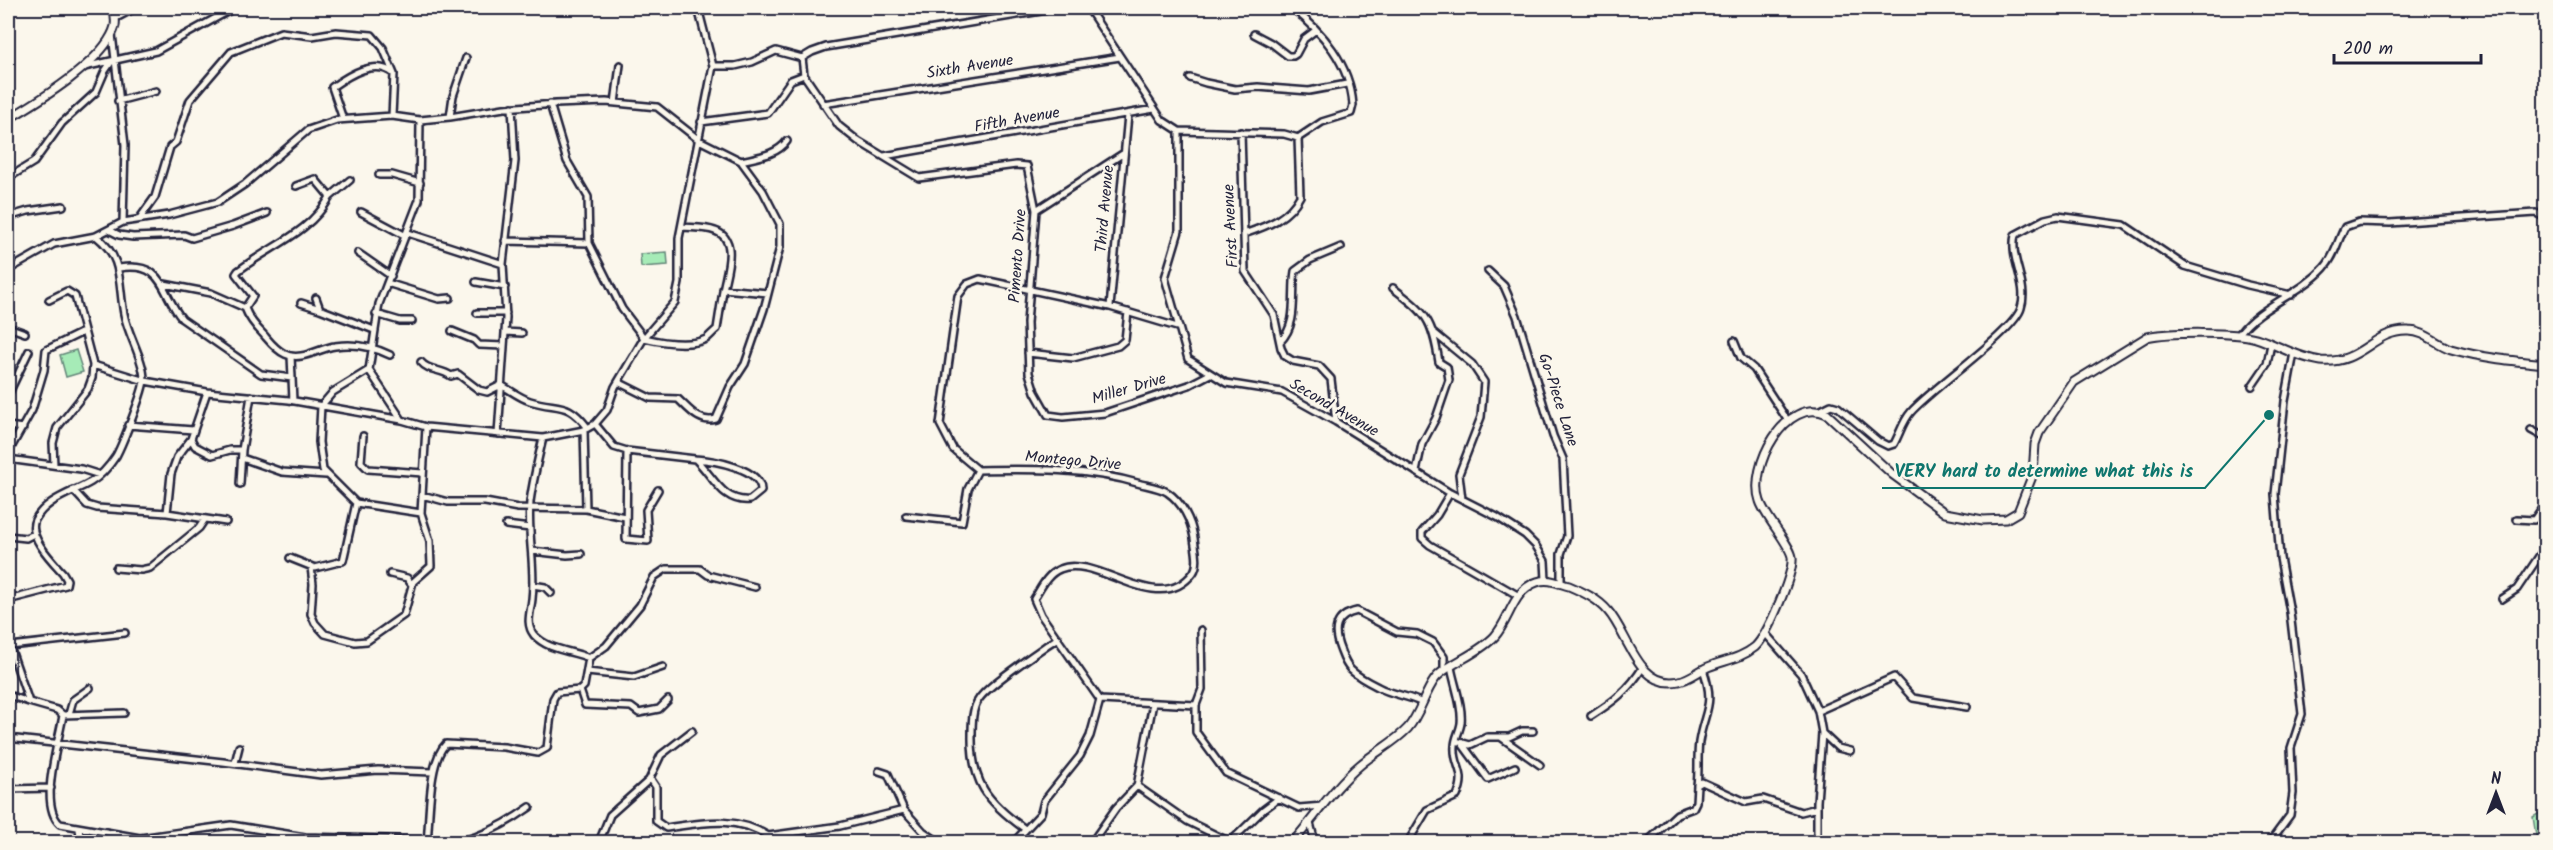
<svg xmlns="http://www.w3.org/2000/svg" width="2553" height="850" font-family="Kalam,sans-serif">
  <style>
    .green { fill: #a6ebb7; stroke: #648679; stroke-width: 1.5 }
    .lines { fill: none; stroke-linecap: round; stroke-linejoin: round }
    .minor-casing { stroke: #22223b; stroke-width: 10 }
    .tertiary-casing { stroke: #22223b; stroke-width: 11 }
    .minor { stroke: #fbf7ec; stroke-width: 5 }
    .tertiary { stroke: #fbf7ec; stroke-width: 7 }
    .labels { text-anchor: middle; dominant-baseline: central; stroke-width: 5; stroke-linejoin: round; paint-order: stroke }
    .street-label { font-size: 16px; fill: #22223b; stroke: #fbf7ec }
    .leader { fill: none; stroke: #0f766e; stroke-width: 2 }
    .callout-dot { fill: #0f766e; stroke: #fbf7ec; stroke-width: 2 }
    .callout-label { font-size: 18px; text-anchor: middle; font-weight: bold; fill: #0f766e; stroke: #fbf7ec; stroke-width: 5; stroke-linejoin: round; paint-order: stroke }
  </style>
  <rect width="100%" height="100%" fill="#fbf7ec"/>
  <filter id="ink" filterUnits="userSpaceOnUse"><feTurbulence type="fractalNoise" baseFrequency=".0167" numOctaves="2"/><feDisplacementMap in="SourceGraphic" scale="12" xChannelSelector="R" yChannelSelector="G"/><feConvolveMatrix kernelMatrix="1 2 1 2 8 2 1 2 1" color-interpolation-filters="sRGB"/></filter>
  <g filter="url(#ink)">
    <!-- green -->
    <path class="green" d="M667 252 668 265 641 267 640 254Z
      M76 350 83 372 66 377 60 355Z
      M2545 810V842H2537L2533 817Z"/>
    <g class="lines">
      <defs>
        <path id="minor" d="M673 8H682
          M1088 8 1162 120 1179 131 1284 134 1298 138 1300 196C1288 219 1267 226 1244 234
          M1292 8C1322 31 1350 64 1353 105L1351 113 1322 122 1298 138
          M116 18 135 8
          M112 34 125 145 123 222
          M1254 34 1271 43 1288 56H1293L1296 54 1304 39 1316 30
          M802 58 804 75 839 126 858 141 919 178 1016 165 1027 166 1036 210 1027 323 1029 373 1035 392 1048 415 1063 417 1105 413 1189 385 1210 374
          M802 58 812 52 826 47 1059 8
          M713 66H735L752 62 776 51 802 58
          M84 67 156 51 234 8
          M1190 78 1206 83 1235 89 1258 87 1309 91 1347 84
          M118 101 156 91
          M615 103 620 65
          M550 104 567 161 588 197 589 243
          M823 104 1120 57
          M450 117 453 96 466 58
          M343 119 332 87C349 75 375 58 394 74L392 116
          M701 122 768 113 791 80 804 75
          M1179 131V231L1165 278 1188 359 1226 383 1282 392 1336 422 1450 493 1497 517 1525 535 1536 546 1545 561 1546 580
          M1241 132 1245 271 1274 315 1281 348 1285 356 1293 361 1319 366 1331 379 1336 422
          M884 156 1154 109
          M741 161C757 157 777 155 787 141
          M379 175H392L420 183
          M8 178 34 162 62 123 96 92 105 71 112 61
          M296 186 315 179 330 197C309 234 270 246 238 271L236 274 253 296 245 308C249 319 256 327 264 335 270 342 276 350 285 354 301 362 319 348 335 346 355 343 372 346 390 355
          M330 197 350 180
          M1036 210 1124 153
          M361 212 406 236
          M8 217 28 211 63 206
          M140 218 155 197 170 147 176 142 190 100 231 52 281 32 312 36 336 32 372 35 383 48 394 74
          M109 230 119 235 133 237 184 235 192 238 233 226 267 213
          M408 233 503 264
          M96 236 123 222 169 215 218 202 245 184 308 130 337 120 392 116 420 120 450 117 504 108 556 104 606 102 657 107 699 140 741 161 763 191 780 224V247L764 309 745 364 730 387 716 419C700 424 689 409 678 399L650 398 618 382
          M505 241 589 243 622 309 644 338C661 342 689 347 706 339 709 337 713 332 717 329 719 317 721 304 723 291 725 275 740 239 715 231 705 227 692 228 682 227
          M358 253 391 276
          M119 268C165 261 160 292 182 319L261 374 292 378 293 401
          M8 270 54 244 96 236C124 258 118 283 124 314 128 335 144 360 144 379 145 388 122 445 116 456 110 465 101 476 91 482 72 493 46 499 35 520 27 536 53 562 63 573L67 580 66 585 8 600
          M1488 271 1504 286 1517 316 1553 436 1563 459 1567 536 1561 554V584
          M476 282 505 287
          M387 283 439 299 450 298
          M164 284 211 293 245 308
          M1393 288C1427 314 1432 319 1439 362L1447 367 1449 380 1436 418 1422 444 1416 472
          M723 289 768 293
          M316 298 320 309 374 330
          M49 300 67 291 75 296 93 365 92 378 88 389 57 428 53 443 54 465
          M301 303 320 309
          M1110 307 1128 115
          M477 313H506
          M376 314 400 321H412
          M8 327 25 333
          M452 331 474 340 479 345 504 346
          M505 332 522 333
          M1433 332 1472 364 1484 382 1481 417 1459 474 1462 499
          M2239 334C2261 305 2299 295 2324 268 2336 255 2337 241 2345 227L2359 222 2390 223 2536 213 2546 218
          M1734 341 1741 358 1754 369 1788 421
          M1280 342C1299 323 1291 295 1295 271L1310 260 1341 247
          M1028 353 1073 358 1118 346 1125 340 1128 312
          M291 356 292 378
          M421 362C428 371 442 369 451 376L458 374 479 390 487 392 501 385C510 390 520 398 530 401 559 410 567 400 588 428
          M93 365 145 381 207 392 289 400 402 420 426 427 543 438 584 430 595 424 607 410 615 387 644 338 675 302 679 283V238L713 66 698 8
          M369 370 333 392 321 406 319 442 323 470 356 503 421 513
          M2252 386 2267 364 2271 344
          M8 395 29 351
          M1819 411 1831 405 1838 407 1878 441 1888 446 1894 444C1900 433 1903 421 1911 412 1933 387 2015 331 2021 308 2029 284 2009 259 2015 235L2045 219 2058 216 2124 225 2185 266 2248 285 2291 295
          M402 420 369 370 379 304 419 200 420 120
          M595 424 614 447 627 451 695 459C713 475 722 503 750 500L761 491C762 468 712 460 695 459
          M128 425 193 430
          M8 426 23 428
          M584 430 586 509
          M2531 430 2546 438
          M498 434 506 318 503 264 515 161 512 107
          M363 436 361 462 368 469 423 473
          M543 438C538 459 533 480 530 502 527 534 536 567 532 599 531 611 525 624 534 635 549 651 571 650 589 658
          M191 439 195 446 212 455 230 450H242
          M627 451 626 539 648 541 646 510 658 490
          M8 453 32 410 44 370 46 350 83 332
          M242 458 282 472 326 475
          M8 459 81 469 100 475
          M978 470C1032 469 1088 468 1141 484 1149 486 1160 488 1167 492 1182 502 1191 520 1194 538 1195 549 1200 563 1193 573 1158 619 1097 553 1060 569 1047 574 1041 588 1034 599L1041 615 1100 700
          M240 484 242 450 251 396
          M73 490 87 505 97 508 167 513 226 522
          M1450 493 1437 515 1422 532V538L1430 545 1519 596
          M422 495 448 502H485L518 508 586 509 625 517
          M167 513 171 474 177 457 191 439 207 392
          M906 516 962 522 968 489 978 470 953 449 940 424 958 296 967 284 980 279 1110 307 1177 327
          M2516 519 2534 520 2546 502
          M506 525 530 528
          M8 536 26 538 34 534
          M532 551 567 555 581 554
          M290 558 315 568 343 561 356 503
          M311 567 313 584 311 614 315 623 325 634 355 642 367 641 404 615 413 582 431 566 430 541 421 513 426 427
          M116 568 141 570 150 568 199 528 205 519
          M390 574 407 578 412 585
          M533 585 545 587 551 593
          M2502 599 2517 589 2546 546
          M1765 633 1801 674 1818 711 1822 733 1817 802V842
          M8 641 29 702 57 710 63 715C59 742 38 805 60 824L140 838 231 825 305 837 386 839 427 842
          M10 646 125 633
          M587 672 634 677 663 667
          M580 690 585 705 631 707 639 713 659 709 668 700
          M8 695 29 702
          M1100 700 1196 705V732L1226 773 1299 808 1323 806
          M1422 703C1408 695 1392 695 1378 687 1370 683 1357 676 1351 670 1345 664 1343 657 1340 649 1333 631 1334 616 1357 611L1397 632 1417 634 1433 642 1444 657V671
          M1196 705 1202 689 1201 630
          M1818 711 1894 677 1913 698 1967 707
          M69 714 73 700 90 688
          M63 715 124 713
          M1591 716C1613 702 1629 690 1643 667
          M1822 733 1838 748 1850 751
          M8 738 223 762 321 775 378 770 433 772
          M1502 738 1540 765
          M1456 741 1470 745 1487 737H1509L1522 731H1533
          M1463 745 1488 779 1515 767
          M235 763 239 747
          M879 771 888 774 904 810
          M649 780 661 755 692 731
          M1697 785C1699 771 1697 756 1699 742 1704 710 1716 706 1703 669
          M1137 786 1187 821 1230 842
          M8 789 51 788
          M1310 823 1315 842
          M79 829 81 842
          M1025 829C987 802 971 782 972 735 972 724 972 708 979 699 988 685 1031 657 1047 645L1058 638
          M427 842C430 817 428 761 446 744L504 747 538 753 547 748 553 699 557 692 580 690 584 686 589 658 606 646 640 605 654 577 666 569H700L708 575 755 587
          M460 842C487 834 508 823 530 807
          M599 842 610 815 649 780 652 781 656 787V821L666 828C702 823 734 815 768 836
          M763 842 768 836 840 826 904 810 923 831 939 842
          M1014 842 1041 813 1044 801 1080 756 1090 736 1100 700
          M1092 842 1116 808 1137 786 1153 703
          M1230 842 1263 810 1279 798
          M1408 842 1427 810 1457 796C1468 771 1453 767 1455 746 1455 738 1460 731 1461 723 1463 706 1454 684 1451 667
          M1647 842 1677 814 1693 808 1696 802 1697 785 1702 782 1746 802 1763 799 1801 812 1817 808
          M2270 842 2290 815 2293 793 2291 748 2302 714 2290 612 2280 558 2275 494 2285 401 2294 353"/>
        <path id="tertiary" d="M8 119C37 102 106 61 115 26 116 19 115 14 113 8
          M1293 842C1315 817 1334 787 1360 765 1375 752 1394 743 1408 728 1420 714 1424 694 1435 679 1445 665 1479 654 1495 636 1510 619 1513 590 1537 582 1548 578 1558 583 1569 586 1583 592 1598 599 1608 611 1628 633 1638 690 1679 681 1690 679 1698 671 1708 667 1725 660 1740 659 1755 647 1767 636 1794 574 1792 557 1790 544 1765 517 1760 501 1748 467 1786 395 1827 414L1892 474 1945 513 1983 520 2006 519 2018 512 2033 474 2035 444 2039 433 2074 382 2147 337C2169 332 2235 332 2256 338 2278 345 2298 358 2321 361 2362 365 2373 329 2409 331 2425 331 2436 344 2451 349 2482 358 2514 361 2546 364"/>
      </defs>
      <!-- minor casing -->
      <use href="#minor" class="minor-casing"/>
      <!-- tertiary casing -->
      <use href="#tertiary" class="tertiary-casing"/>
      <!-- minor -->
      <use href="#minor" class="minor"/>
      <!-- tertiary -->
      <use href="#tertiary" class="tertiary"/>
    </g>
  </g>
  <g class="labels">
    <!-- street labels -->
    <g class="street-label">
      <text transform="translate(970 67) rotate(-9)">Sixth Avenue</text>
      <text transform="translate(1017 120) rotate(-10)">Fifth Avenue</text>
      <text transform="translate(1105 209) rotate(-85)">Third Avenue</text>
      <text transform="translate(1231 226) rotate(-93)">First Avenue</text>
      <text transform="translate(1018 256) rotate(-86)">Pimento Drive</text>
      <text transform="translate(1129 389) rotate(-16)">Miller Drive</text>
      <text transform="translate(1558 400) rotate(72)">Go-Piece Lane</text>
      <text transform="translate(1334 408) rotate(30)">Second Avenue</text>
      <text transform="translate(1073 461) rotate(5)">Montego Drive</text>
    </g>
  </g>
  <!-- callouts -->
  <path class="leader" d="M2269 415L2205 488H1882"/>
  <circle class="callout-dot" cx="2269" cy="415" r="6"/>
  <g class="callout-label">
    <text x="2044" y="477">VERY hard to determine what this is</text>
  </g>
  <!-- margin -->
  <rect width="2553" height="850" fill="none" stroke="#fbf7ec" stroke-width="30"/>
  <rect x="15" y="15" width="2523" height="820" fill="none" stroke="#22223b" stroke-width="2" filter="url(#ink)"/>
  <!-- north arrow -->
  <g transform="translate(2496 793)" stroke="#fbf7ec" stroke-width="4.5" paint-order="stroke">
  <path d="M0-4.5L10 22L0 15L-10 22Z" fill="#22223b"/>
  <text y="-9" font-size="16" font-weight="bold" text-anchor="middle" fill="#22223b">N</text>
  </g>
  <!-- scale -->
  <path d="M2334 54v9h147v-9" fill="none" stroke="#22223b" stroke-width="3"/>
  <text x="2343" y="54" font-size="18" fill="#22223b" stroke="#fbf7ec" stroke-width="4.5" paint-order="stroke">200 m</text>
</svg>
